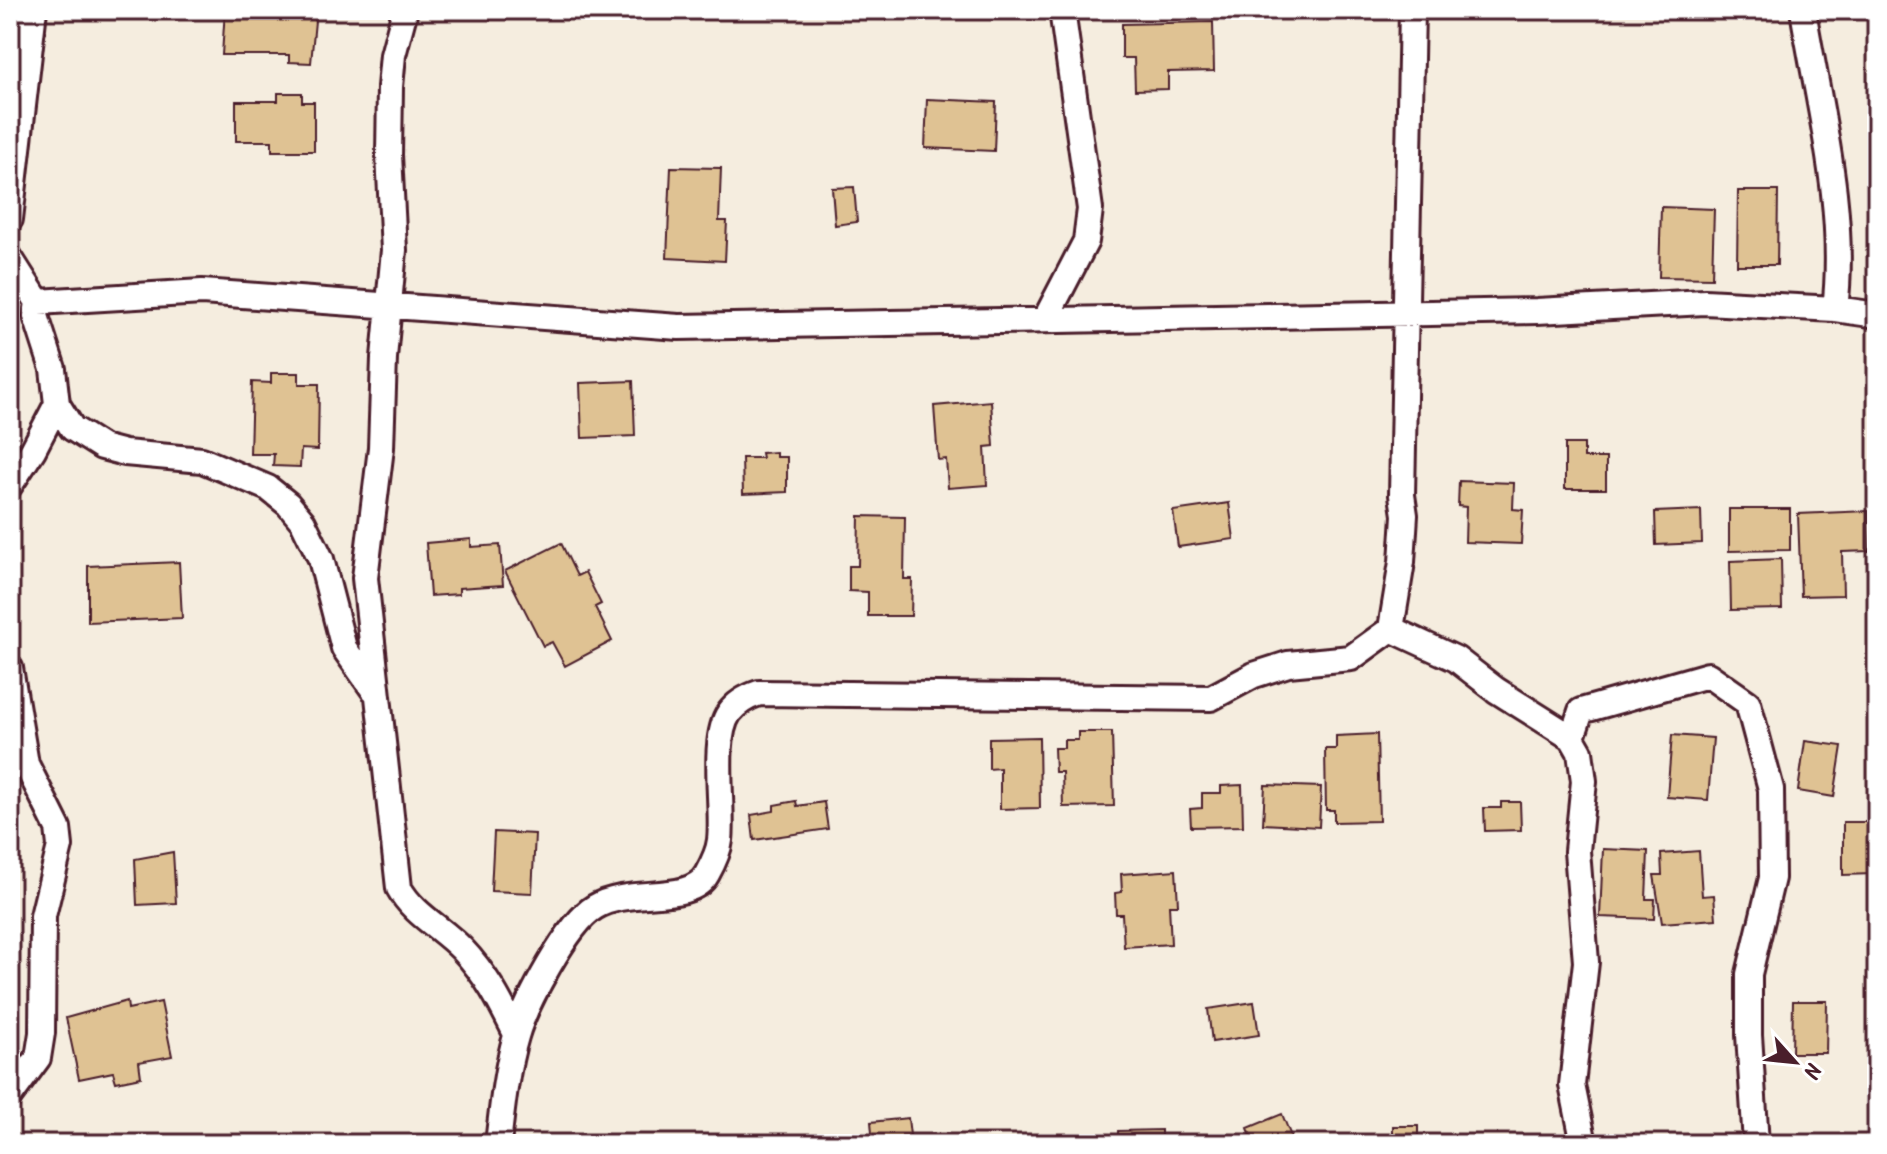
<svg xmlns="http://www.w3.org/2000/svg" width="1887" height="1154" font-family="Kalam,sans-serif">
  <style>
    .building { fill: #dfc293; stroke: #4a1f2b; stroke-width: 2 }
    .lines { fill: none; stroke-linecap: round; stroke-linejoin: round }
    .street-casing { stroke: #4a1f2b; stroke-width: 30 }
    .street { stroke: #fff; stroke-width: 24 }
  </style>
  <rect width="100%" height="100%" fill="#f5eddf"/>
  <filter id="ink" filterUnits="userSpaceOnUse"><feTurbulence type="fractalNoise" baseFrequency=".0125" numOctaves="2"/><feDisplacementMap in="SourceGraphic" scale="16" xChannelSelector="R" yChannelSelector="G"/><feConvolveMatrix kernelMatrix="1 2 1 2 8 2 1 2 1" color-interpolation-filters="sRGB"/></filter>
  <g filter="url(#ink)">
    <!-- building -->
    <path class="building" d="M225 10H316L311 63 289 62V55H222Z
      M1213 22 1214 71 1168 72V89L1135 90 1134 58H1122V24Z
      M278 93H302V102H314V151H272V141H236V101H278Z
      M927 99 996 102 994 151 925 148Z
      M671 167 721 168 719 221H727L725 261 667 258Z
      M854 187 857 222 835 225 832 188Z
      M1738 191H1778L1777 265H1737Z
      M1661 207 1714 209 1712 278 1659 277Z
      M271 373H299V384H319L318 450 301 449 300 467 273 466 274 454H250L252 382 271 383Z
      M633 381 635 436 582 438 580 383Z
      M991 401 994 446 985 447 987 485 948 488 946 459 938 460 934 406Z
      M1565 444H1584V458H1606V489H1565Z
      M776 452V457H787V492L743 494 742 458H762L761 453Z
      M1459 481 1514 483 1513 509 1523 510 1521 544 1465 542 1466 507 1458 506Z
      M1229 503 1234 539 1178 547 1173 511Z
      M1729 509H1790V550L1729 551Z
      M1701 510 1702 543 1656 545 1655 512Z
      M1868 511 1869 551 1842 552 1843 595 1801 596 1798 514Z
      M859 516 905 517 904 579H912L911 616H868V592L849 591V566H858Z
      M471 539V547L500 545 503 585 459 588V594L430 596 426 543Z
      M561 543 577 576 585 572 601 604 595 607 612 641 565 666 552 642 543 646 505 571Z
      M1781 559 1782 609 1731 610 1730 561Z
      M179 562 182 618 88 622V566Z
      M1078 732H1112L1114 806 1063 807 1062 772H1055L1054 748H1064V740H1078Z
      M1377 734 1379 821 1334 822V810H1326L1325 749H1336V736Z
      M1672 735 1713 738 1708 800 1667 797Z
      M1039 737 1040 808 1000 809V768L989 769V738Z
      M1805 741 1842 746 1834 797 1798 791Z
      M1242 785 1243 826 1191 827 1190 809 1202 808V793H1221V786Z
      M1265 785 1321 787 1319 827 1263 824Z
      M796 801 797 806 824 802 828 829 754 840 751 815 774 811V805Z
      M1501 802H1520L1521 830 1485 831 1484 808H1501Z
      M1843 822H1877V867H1873V874L1843 875Z
      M494 832 535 834 532 893 491 891Z
      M1603 849 1648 851 1646 899H1655L1654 919 1600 917Z
      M1699 851 1702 896 1714 895 1716 919 1662 923 1654 875H1662L1661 854Z
      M173 852 176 903 137 905 135 859Z
      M1176 870 1178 905H1169L1171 944 1124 947 1122 914H1116L1115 893 1122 892 1121 874Z
      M127 1001 128 1009 161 1002 172 1056 139 1062 141 1077 116 1082 113 1072 79 1079 66 1018Z
      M1793 1001H1827L1826 1053H1792Z
      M1254 1002 1259 1035 1212 1042 1208 1009Z
      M1282 1114 1294 1144H1254L1248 1128Z
      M908 1118 911 1144H873L871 1122Z
      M1393 1126H1418V1144H1393Z
      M1161 1130V1144H1118V1131Z"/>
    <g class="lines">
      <defs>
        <path id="street" d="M405 10 393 55 390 87 389 155 394 250 384 358 381 448 365 578 399 888C413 914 442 928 462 949 486 974 501 1003 516 1034
          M1412 10 1402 495 1405 515 1402 562 1391 629 1456 659 1496 690 1572 738 1580 752 1584 781 1577 851 1586 962 1572 1085 1584 1144
          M1803 10C1819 108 1847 210 1835 309
          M10 219 34 10
          M10 258 38 302 36 316 53 369 57 404 72 428 102 447 125 453 202 460 268 488 288 504 303 522 321 559 344 648 373 689
          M38 302 202 292 679 327 1537 311 1705 302 1835 309 1877 315
          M1046 318 1086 241 1090 209 1062 10
          M10 485 33 450 57 404
          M10 668 26 764 58 828 60 846 43 916 42 1033 38 1058 10 1096
          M1572 738 1581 711 1708 675 1748 703 1771 789 1772 878 1749 974V1035L1756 1144
          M498 1144C502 1109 506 1070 516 1036 525 1004 568 923 595 907 629 886 690 905 707 874 712 865 719 850 720 840 724 808 711 739 729 713 737 702 747 697 759 693L1211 698 1254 675 1288 664 1351 658 1391 629"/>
      </defs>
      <!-- street casing -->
      <use href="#street" class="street-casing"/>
      <!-- street -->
      <use href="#street" class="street"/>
    </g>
  </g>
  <!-- margin -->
  <rect width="1887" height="1154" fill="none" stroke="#fff" stroke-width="40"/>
  <rect x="20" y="20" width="1847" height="1114" fill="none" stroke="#4a1f2b" stroke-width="3" filter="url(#ink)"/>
  <!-- north arrow -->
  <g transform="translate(1795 1062) rotate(117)" stroke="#ffffff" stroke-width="6" paint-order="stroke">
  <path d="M0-6L14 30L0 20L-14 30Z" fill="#4a1f2b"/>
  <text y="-12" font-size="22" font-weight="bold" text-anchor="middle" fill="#4a1f2b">N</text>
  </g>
</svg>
